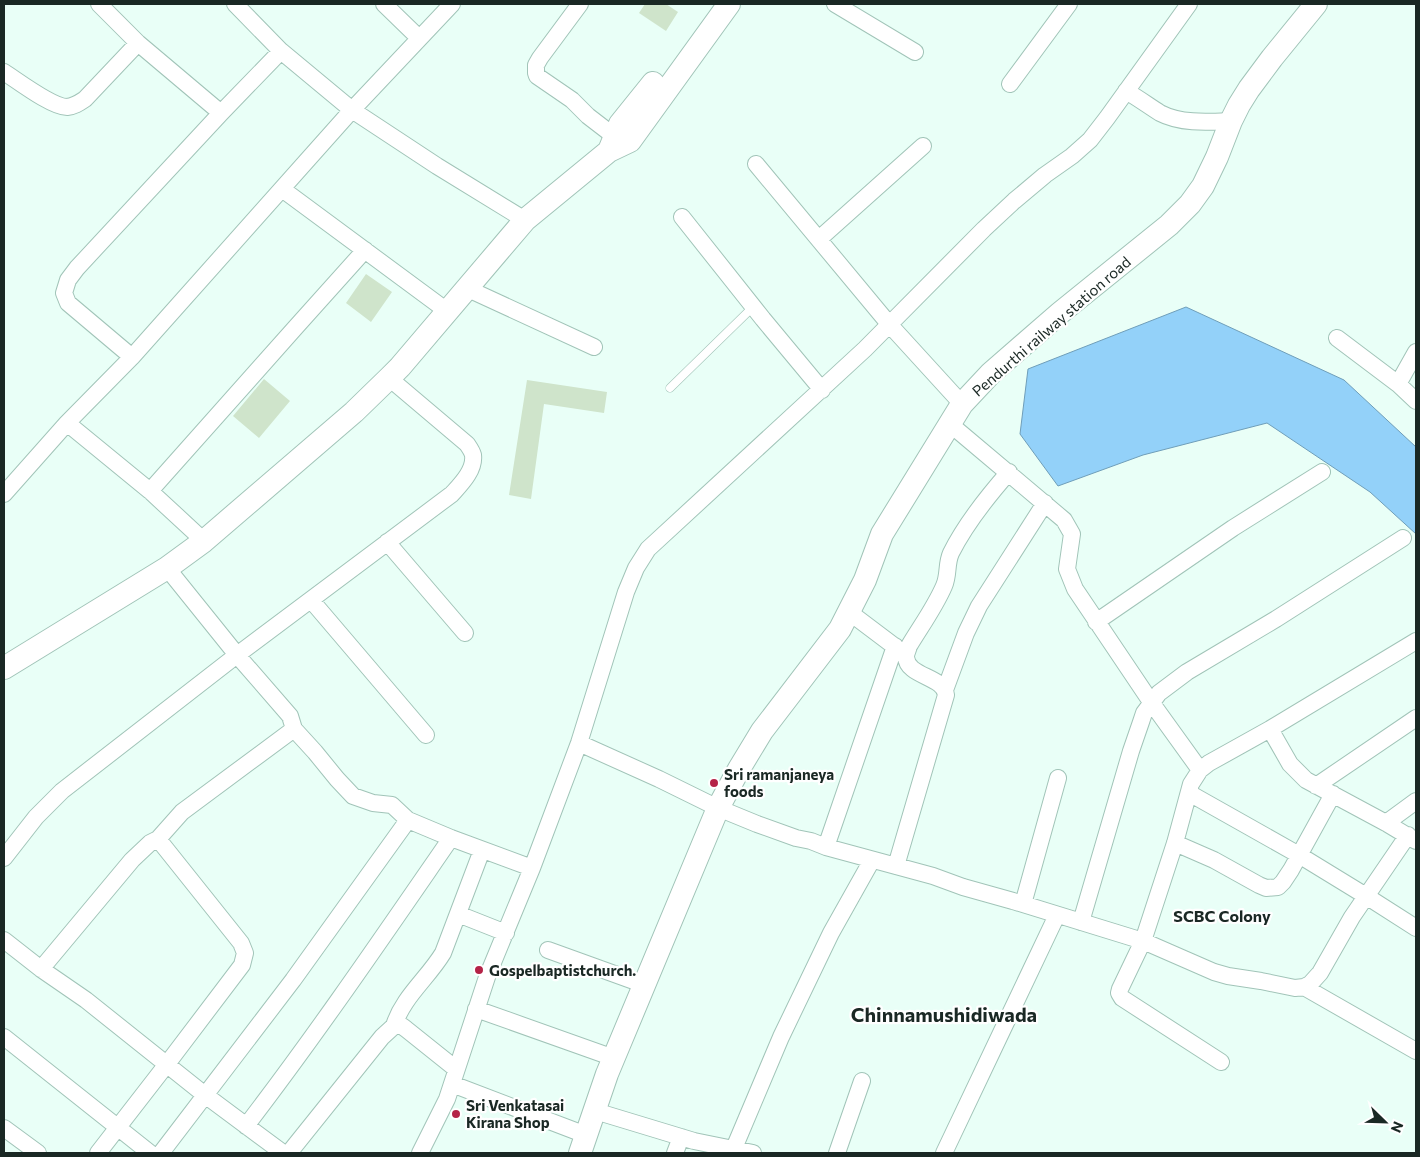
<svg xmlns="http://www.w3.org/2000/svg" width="1420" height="1157" font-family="Commissioner,sans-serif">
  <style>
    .water { fill: #93d1f9; stroke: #6f9eb9 }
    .building { fill: #cfe4cb }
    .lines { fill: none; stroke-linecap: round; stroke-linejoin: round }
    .lane-casing { stroke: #a1c4b8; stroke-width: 9 }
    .street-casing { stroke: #a1c4b8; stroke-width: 18 }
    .secondary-casing { stroke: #a1c4b8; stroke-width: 24 }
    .lane { stroke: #fff; stroke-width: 8 }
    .street { stroke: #fff; stroke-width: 16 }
    .secondary { stroke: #fff; stroke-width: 22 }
    .poi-dot { fill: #b42347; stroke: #fff; stroke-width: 2 }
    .labels { text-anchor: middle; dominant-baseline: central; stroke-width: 4.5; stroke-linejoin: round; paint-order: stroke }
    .street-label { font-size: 15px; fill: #1a2824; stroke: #fff }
    .poi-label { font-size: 15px; font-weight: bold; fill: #1a2824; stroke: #fff; text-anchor: start }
    .neighbourhood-label { font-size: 16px; font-weight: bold; fill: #1a2824; stroke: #fff }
    .district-label { font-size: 20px; font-weight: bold; fill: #1a2824; stroke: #fff }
  </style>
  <rect width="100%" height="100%" fill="#e9fff7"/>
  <!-- water -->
  <path class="water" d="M1186 307 1344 380 1416 447V534L1370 492 1267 423 1143 455 1058 486 1020 434 1028 369Z"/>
  <!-- building -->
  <path class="building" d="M645 4H666L678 12 666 31 639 13Z
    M366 274 392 292 371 322 346 303Z
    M264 379 290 401 259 438 233 416Z
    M527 380 607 392 604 413 544 404 531 499 509 495Z"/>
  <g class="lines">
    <defs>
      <path id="lane" d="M670 388 753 307"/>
      <path id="street" d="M99 4 138 43 221 113
        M235 4 281 51
        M384 4 419 38
        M580 4 540 58 536 65V73L537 76 572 100 588 116 614 136
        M835 4 915 52
        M4 72C18 81 52 107 67 107 75 106 79 103 85 99L138 43
        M1010 84 1069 4
        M1126 91C1138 98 1149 106 1160 113 1181 124 1208 122 1231 121
        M756 164 889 324 962 404
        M282 189 447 311
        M682 217 763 319 822 390
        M819 239 923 146
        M466 288 594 347
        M1337 338 1398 384 1416 401
        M132 357 68 303 64 293 68 280 77 268 221 113 281 51 352 110 437 166 525 220
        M1398 384 1416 352
        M950 424 1064 520 1072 534 1067 569 1075 589 1151 702 1200 770
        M150 491 295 328 365 250
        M4 494 67 423
        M204 541 150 491 67 423 132 357 352 110 452 4
        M387 542 465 633
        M167 568 237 655 290 716 294 729 315 752 337 779 353 796 373 803 392 805 408 820 451 838 532 868
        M311 600 426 735
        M849 612 902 652
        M1096 622 1233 528 1322 472
        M945 690 966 633 979 606 1045 503
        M1270 729 1290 764 1306 780 1386 823 1416 841
        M579 743 659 779 718 808 757 824 796 838 811 841 826 847 933 876 963 887 1013 901 1143 941 1214 972 1228 976 1261 981 1295 988 1304 987 1310 984 1320 973 1352 917 1408 835
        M1316 786 1416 718
        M1189 793 1299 855 1366 896 1416 928
        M1386 823 1416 801
        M1175 843 1214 860 1259 885 1266 888 1278 887 1283 882 1291 870 1333 794
        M826 847 895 646
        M4 858 36 817 62 791 237 655 452 494C461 484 475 470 473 455 472 451 469 447 467 444L389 378
        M896 866 946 695C944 676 907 677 906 657 906 653 908 650 909 646 921 626 935 607 944 586 949 575 946 564 951 553 966 523 987 497 1009 472
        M1023 904 1058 778
        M458 914 506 933
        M1081 922 1131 751 1141 722 1144 713 1159 693 1187 672 1276 619 1403 538
        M4 940 41 969 86 1000 205 1095 283 1153
        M548 950 645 985
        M41 969 132 860 150 843 158 839 182 812 294 729
        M1304 987 1416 1051
        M476 1009 614 1058
        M394 1026C402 998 428 978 443 953L482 850
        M4 1037 150 1153
        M1221 1062 1122 998 1119 993 1120 989 1143 941 1175 843 1191 784 1200 770 1209 763 1270 729 1416 641
        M452 1084 586 1135
        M595 1111 694 1141 753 1153
        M246 1126C318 1032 384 935 451 838
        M4 1128 38 1153
        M98 1153 167 1064 242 965 245 953 241 943 158 839
        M161 1153 293 980 408 820
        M289 1153 382 1037 394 1026H402L406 1029 456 1069
        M420 1153 447 1099 487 977 532 868 579 743 626 592 636 568 648 549 865 349 984 229 1014 201 1045 175 1072 156 1090 140 1107 118 1189 4
        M675 1153 681 1137
        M732 1153 781 1037 831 933 872 860
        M837 1153 862 1081
        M944 1153 1057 915"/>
      <path id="secondary" d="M609 151 620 124 653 83
        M4 668 167 568 204 541 354 412 389 378 400 367 525 220 609 151 630 141 729 4
        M580 1153 607 1074 718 808 739 769 762 731 840 629 865 580 882 534 962 404 991 373 1060 313 1169 225 1190 204 1203 186 1217 157 1231 121 1239 105 1249 89 1272 58 1316 4"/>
    </defs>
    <!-- lane casing -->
    <use href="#lane" class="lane-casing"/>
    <!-- street casing -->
    <use href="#street" class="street-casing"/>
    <!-- secondary casing -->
    <use href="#secondary" class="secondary-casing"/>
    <!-- lane -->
    <use href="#lane" class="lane"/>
    <!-- street -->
    <use href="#street" class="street"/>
    <!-- secondary -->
    <use href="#secondary" class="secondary"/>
  </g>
  <!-- markers -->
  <g class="poi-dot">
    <circle cx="714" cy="783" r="5"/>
    <circle cx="479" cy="970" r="5"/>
    <circle cx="456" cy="1114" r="5"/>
  </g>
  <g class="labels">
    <!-- street labels -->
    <g class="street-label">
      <text transform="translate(1051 326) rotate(-41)">Pendurthi railway station road</text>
    </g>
    <!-- poi labels -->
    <g class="poi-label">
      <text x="724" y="774">Sri ramanjaneya<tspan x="724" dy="17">foods</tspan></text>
      <text x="489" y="970">Gospelbaptistchurch.</text>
      <text x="466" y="1105">Sri Venkatasai<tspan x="466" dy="17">Kirana Shop</tspan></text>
    </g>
    <!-- neighbourhood labels -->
    <g class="neighbourhood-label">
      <text x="1222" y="915">SCBC Colony</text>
    </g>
    <!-- district labels -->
    <g class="district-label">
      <text x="944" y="1014">Chinnamushidiwada</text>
    </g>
  </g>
  <!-- border -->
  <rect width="1420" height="1157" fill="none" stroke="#1a2824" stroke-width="10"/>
  <!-- north arrow -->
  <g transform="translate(1385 1122) rotate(113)" stroke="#ffffff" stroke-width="4" paint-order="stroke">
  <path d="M0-4L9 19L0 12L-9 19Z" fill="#1a2824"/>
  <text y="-8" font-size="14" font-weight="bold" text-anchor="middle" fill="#1a2824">N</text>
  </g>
</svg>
